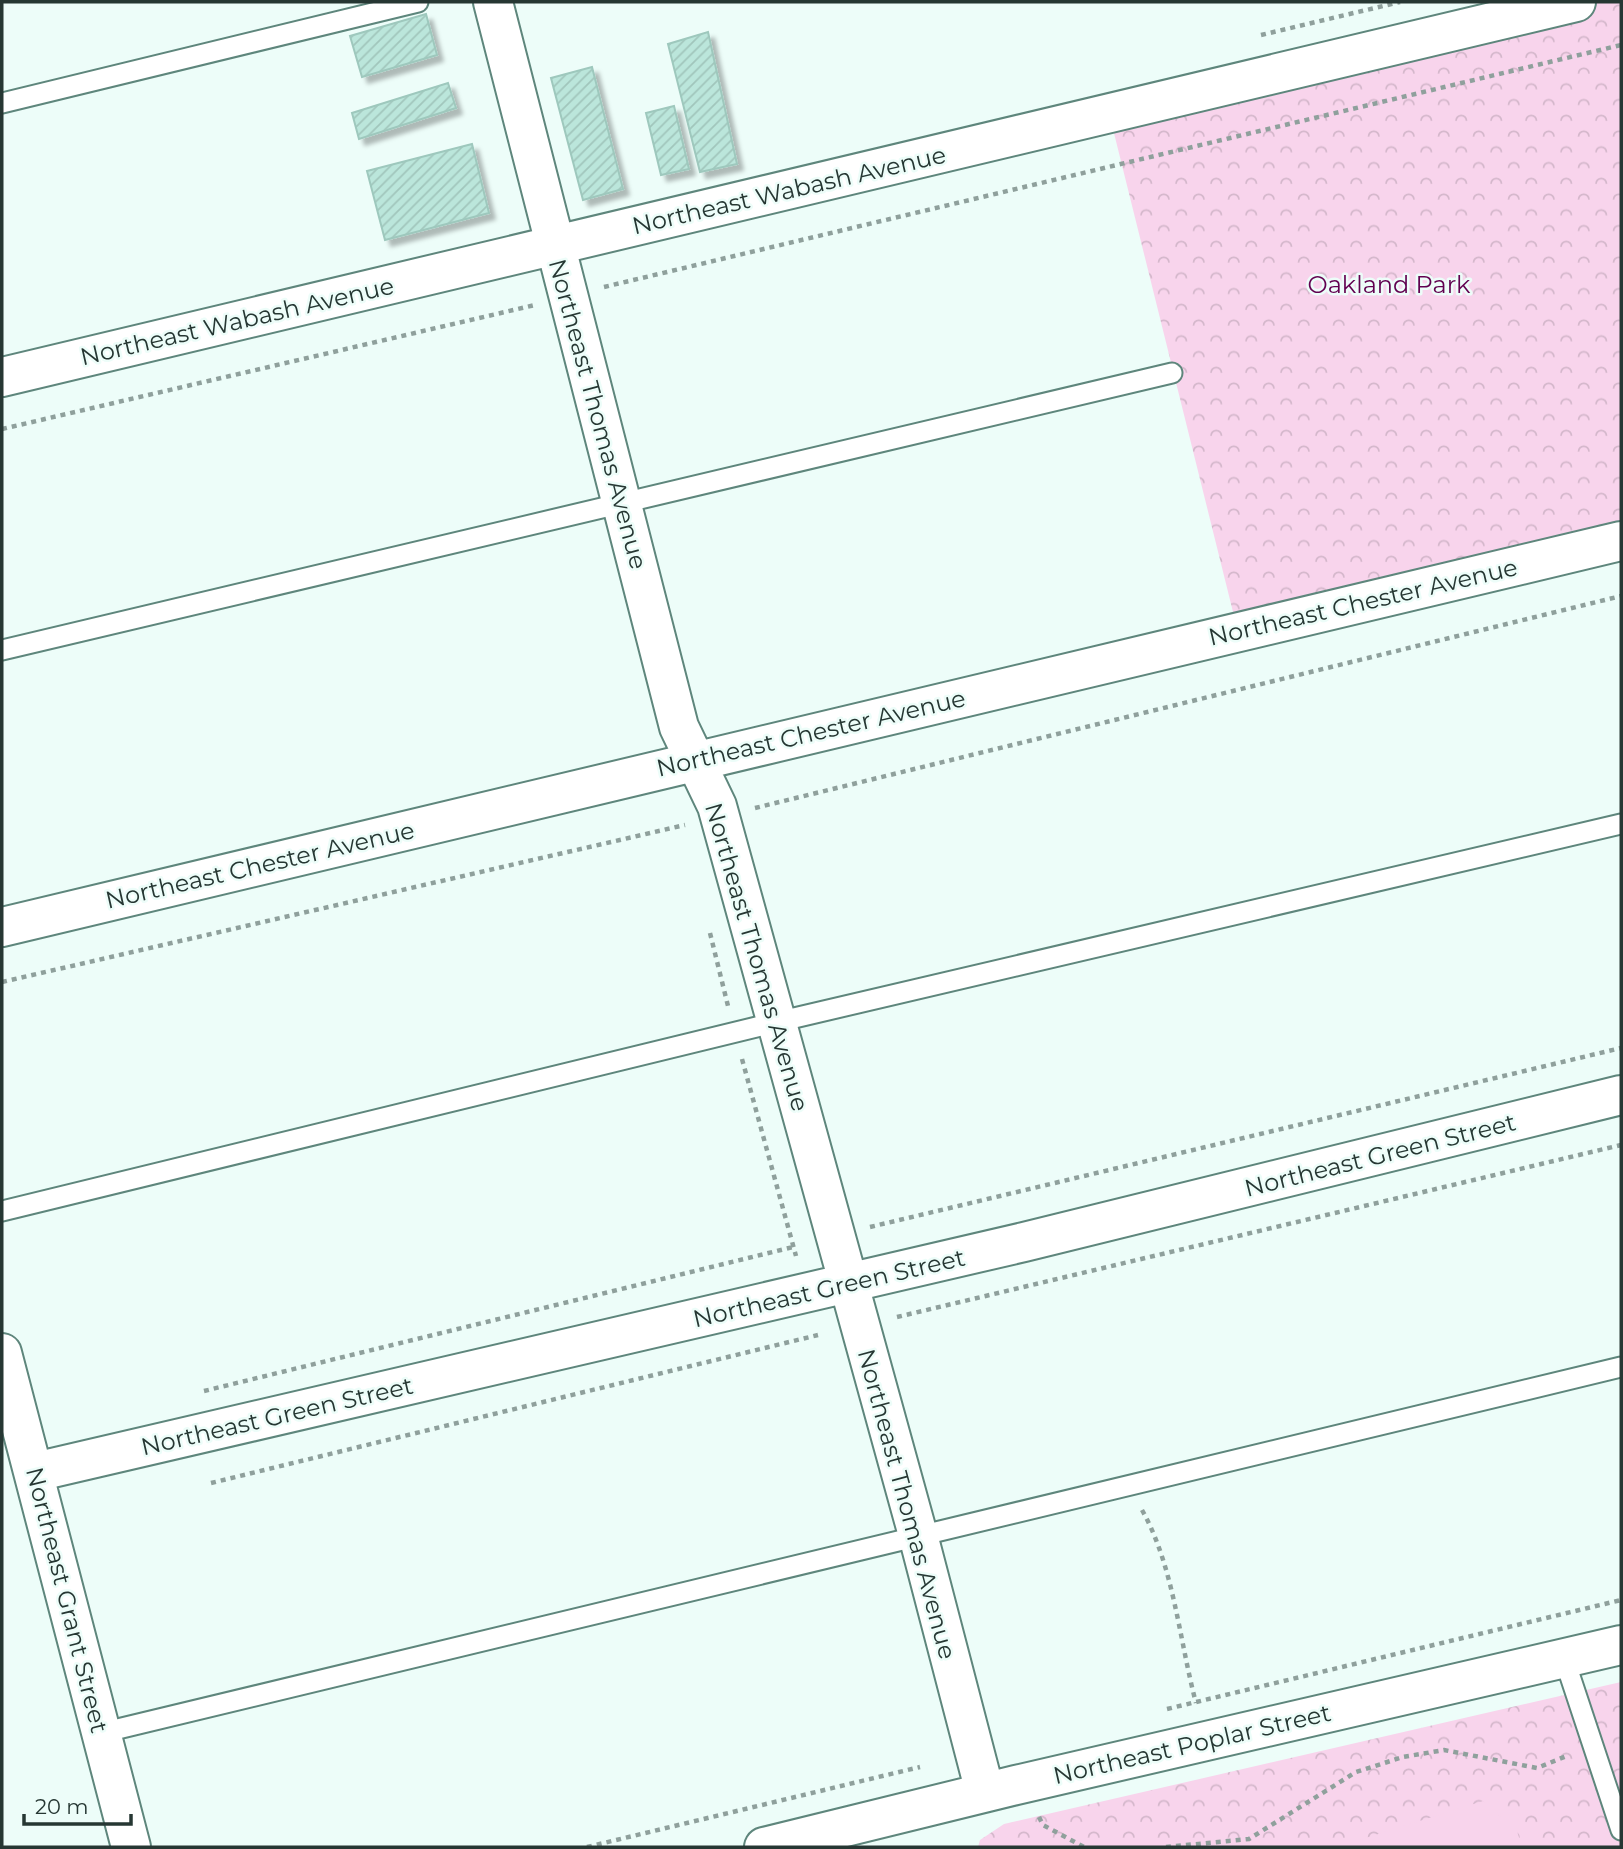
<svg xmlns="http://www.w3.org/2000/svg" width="1623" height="1849" font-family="Montserrat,sans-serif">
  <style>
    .park { fill: url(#park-crowns) }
    .pitch { fill: #f8d4ec }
    .building { fill: url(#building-hatch); stroke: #9ec8bd; stroke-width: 2; filter: url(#shadow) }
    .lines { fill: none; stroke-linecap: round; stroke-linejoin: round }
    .lane-casing { stroke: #5e867c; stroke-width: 23 }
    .street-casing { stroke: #5e867c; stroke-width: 42 }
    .path { stroke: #8fa09c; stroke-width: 4.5; stroke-dasharray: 5 5; stroke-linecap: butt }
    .lane { stroke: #fff; stroke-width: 19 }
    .street { stroke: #fff; stroke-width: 38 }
    .labels { text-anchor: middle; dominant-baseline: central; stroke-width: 5; stroke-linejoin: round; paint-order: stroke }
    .street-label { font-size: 24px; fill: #263733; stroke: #edfdf9 }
    .park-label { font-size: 24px; fill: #610050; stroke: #edfdf9 }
  </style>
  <defs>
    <pattern id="park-crowns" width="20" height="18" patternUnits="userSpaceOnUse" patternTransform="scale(1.75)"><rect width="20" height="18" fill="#f8d4ec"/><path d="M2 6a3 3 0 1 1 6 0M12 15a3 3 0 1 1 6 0" fill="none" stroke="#d4b7cb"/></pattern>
    <pattern id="building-hatch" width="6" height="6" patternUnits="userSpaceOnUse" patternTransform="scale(1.75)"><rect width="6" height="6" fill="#bbe6db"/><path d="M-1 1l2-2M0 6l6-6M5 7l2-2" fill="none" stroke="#a1c6bc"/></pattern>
    <filter id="shadow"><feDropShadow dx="6" dy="6" stdDeviation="2" flood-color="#0004"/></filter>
  </defs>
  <rect width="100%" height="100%" fill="#edfdf9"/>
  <!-- park -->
  <path class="park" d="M1576 2H1621V541L1238 632 1109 113Z
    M1621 1682V1847H978L980 1840 1004 1824Z"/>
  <!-- pitch -->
  <path class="pitch" d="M1483 1801 1517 1831 1522 1847H1337Z"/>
  <!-- building -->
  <path class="building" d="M426 14 437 55 362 77 350 36Z
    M708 32 737 164 700 172 668 44Z
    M592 67 623 189 583 200 551 78Z
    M448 83 456 108 359 139 352 113Z
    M674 106 689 169 661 175 646 113Z
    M472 144 489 213 385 240 367 171Z"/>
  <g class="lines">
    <defs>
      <path id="lane" d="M2 103 418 2
        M2 650 1172 373
        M2 1211 777 1022 1621 824
        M1564 1658 1621 1830
        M101 1733 1621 1367"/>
      <path id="street" d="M493 2 679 727 717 806 918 1535 985 1792
        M2 377 1576 2
        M2 927 1621 541
        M2 1353 131 1847
        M35 1472 1024 1242 1621 1095
        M764 1847 1016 1785 1621 1645"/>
    </defs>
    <!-- lane casing -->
    <use href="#lane" class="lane-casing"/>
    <!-- street casing -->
    <use href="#street" class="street-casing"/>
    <!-- path -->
    <path class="path" d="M1261 35 1400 2
      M604 287 1621 45
      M2 429 535 305
      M755 808 1621 596
      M710 933 728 1006
      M2 982 685 825
      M742 1059 796 1256
      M870 1227 1621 1048
      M897 1317 1621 1145
      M204 1391 793 1247
      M211 1483 818 1335
      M1142 1510C1174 1567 1179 1639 1196 1703
      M1167 1709 1621 1600
      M1039 1817 1043 1825 1084 1847
      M587 1847 920 1767
      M1166 1847 1249 1839 1356 1772 1403 1757 1444 1750 1537 1768 1569 1755"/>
    <!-- lane -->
    <use href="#lane" class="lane"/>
    <!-- street -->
    <use href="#street" class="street"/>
  </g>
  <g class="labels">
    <!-- street labels -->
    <g class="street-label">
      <text transform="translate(789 190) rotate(-13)">Northeast Wabash Avenue</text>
      <text transform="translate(237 321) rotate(-13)">Northeast Wabash Avenue</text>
      <text transform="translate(598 414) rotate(75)">Northeast Thomas Avenue</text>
      <text transform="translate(1363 602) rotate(-13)">Northeast Chester Avenue</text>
      <text transform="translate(811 733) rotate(-13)">Northeast Chester Avenue</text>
      <text transform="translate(260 865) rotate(-13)">Northeast Chester Avenue</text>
      <text transform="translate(757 957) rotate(74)">Northeast Thomas Avenue</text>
      <text transform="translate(1380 1155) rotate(-14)">Northeast Green Street</text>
      <text transform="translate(829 1288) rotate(-13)">Northeast Green Street</text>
      <text transform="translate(277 1416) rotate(-13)">Northeast Green Street</text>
      <text transform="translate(907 1504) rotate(75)">Northeast Thomas Avenue</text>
      <text transform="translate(67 1600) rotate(76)">Northeast Grant Street</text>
      <text transform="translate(1192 1744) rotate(-13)">Northeast Poplar Street</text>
    </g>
    <!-- park labels -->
    <g class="park-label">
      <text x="1389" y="284">Oakland Park</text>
    </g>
  </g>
  <!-- border -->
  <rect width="1623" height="1849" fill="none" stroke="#263733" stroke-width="7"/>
  <!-- scale -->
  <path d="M24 1814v10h107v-10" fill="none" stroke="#263733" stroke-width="3.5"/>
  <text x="35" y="1814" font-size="21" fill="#263733" stroke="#edfdf9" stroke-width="5" paint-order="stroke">20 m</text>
</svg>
